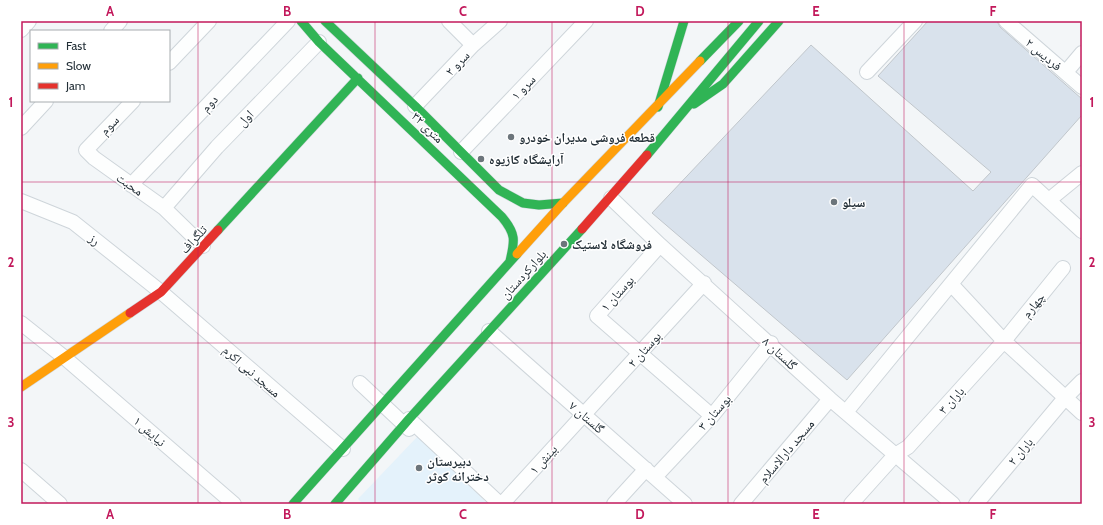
<svg xmlns="http://www.w3.org/2000/svg" width="1103" height="525" font-family="Cabin,'Noto Naskh Arabic',sans-serif">
  <style>
    .built { fill: #e4f2fb }
    .building { fill: #d9e2ec; stroke: #c0c6cb }
    .lines { fill: none; stroke-linecap: round; stroke-linejoin: round }
    .street-casing { stroke: #ced5da; stroke-width: 16 }
    .fast-casing { stroke: #ced5da; stroke-width: 10 }
    .slow-casing { stroke: #ced5da; stroke-width: 10 }
    .jam-casing { stroke: #ced5da; stroke-width: 10 }
    .street { stroke: #fdfefe; stroke-width: 14 }
    .fast { stroke: #30b455; stroke-width: 9 }
    .slow { stroke: #ff9f0a; stroke-width: 9 }
    .jam { stroke: #e5322d; stroke-width: 9 }
    .grid { fill: none; stroke: #c2185b; stroke-width: 1; stroke-opacity: 0.55 }
    .poi-dot { fill: #6c757b; stroke: #fff; stroke-width: 1.5 }
    .labels { text-anchor: middle; dominant-baseline: central; stroke-width: 3; stroke-linejoin: round; paint-order: stroke }
    .street-label { font-size: 13px; fill: #232f37; stroke: #fff }
    .poi-label { font-size: 13px; font-weight: bold; fill: #232f37; stroke: #fff; text-anchor: start }
    .neatline { fill: none; stroke: #c2185b; stroke-width: 1.5 }
    .grid-label { font-size: 13px; text-anchor: middle; font-weight: bold; fill: #c2185b }
  </style>
  <rect width="100%" height="100%" fill="#f3f6f8"/>
  <!-- built -->
  <path class="built" d="M418 436 488 504H363L358 499Z"/>
  <!-- building -->
  <path class="building" d="M928 21H997L1000 27 1082 99V115L847 380 652 213 811 45 973 191 991 172 878 76Z"/>
  <g class="lines">
    <defs>
      <path id="street" d="M449 21 473 45
        M1006 21 1082 87
        M21 30 29 21
        M111 31 120 21
        M169 63 209 21
        M867 72 915 21
        M1066 72 1082 53
        M133 101 86 150 94 158 164 208 217 147 319 42
        M415 106 473 45 500 21
        M21 128 46 101
        M461 152 586 21
        M131 185 288 21
        M611 198 660 245 830 399 953 504
        M1049 200 1082 173
        M21 201 73 222 161 292 343 449
        M164 208 203 246
        M660 245 597 316 712 416
        M951 284 1004 341 1082 413
        M21 323 65 358 234 504
        M489 331 685 504
        M360 383 409 429
        M846 412 1032 185 1082 231
        M409 419 500 504
        M21 470 60 504
        M655 477 712 416 771 343
        M502 504 704 283
        M614 504 646 469
        M741 504 830 399
        M851 504 895 455 908 447 1004 341 1063 268
        M976 504 1065 398 1082 381"/>
      <path id="fast" d="M301 21 319 42 502 217C516 234 515 240 510 261
        M325 21 415 106 499 190 523 203 539 205 563 203
        M700 61 739 21
        M694 104 723 84 779 21
        M658 107 684 21
        M647 155 759 21
        M218 230 358 78
        M293 504 517 254
        M335 504 409 419 582 229"/>
      <path id="slow" d="M517 254 563 203 700 61
        M21 387 130 313"/>
      <path id="jam" d="M582 229 647 155
        M130 313 161 292 218 230"/>
    </defs>
    <!-- street casing -->
    <use href="#street" class="street-casing"/>
    <!-- fast casing -->
    <use href="#fast" class="fast-casing"/>
    <!-- slow casing -->
    <use href="#slow" class="slow-casing"/>
    <!-- jam casing -->
    <use href="#jam" class="jam-casing"/>
    <!-- street -->
    <use href="#street" class="street"/>
    <!-- fast -->
    <use href="#fast" class="fast"/>
    <!-- slow -->
    <use href="#slow" class="slow"/>
    <!-- jam -->
    <use href="#jam" class="jam"/>
  </g>
  <!-- grid -->
  <path class="grid" d="M198 21V504M375 21V504M552 21V504M728 21V504M904 21V504M21 182H1082M21 343H1082"/>
  <!-- markers -->
  <g class="poi-dot">
    <circle cx="511" cy="137" r="4"/>
    <circle cx="481" cy="159" r="4"/>
    <circle cx="834" cy="202" r="4"/>
    <circle cx="564" cy="244" r="4"/>
    <circle cx="419" cy="468" r="4"/>
  </g>
  <g class="labels">
    <!-- street labels -->
    <g class="street-label">
      <text transform="translate(1044 54) rotate(40)">فردیس ۲</text>
      <text transform="translate(457 63) rotate(-46)">سرو ۲</text>
      <text transform="translate(523 87) rotate(-46)">سرو ۱</text>
      <text transform="translate(209 103) rotate(-46)">دوم</text>
      <text transform="translate(245 118) rotate(-46)">اول</text>
      <text transform="translate(109 125) rotate(-46)">سوم</text>
      <text transform="translate(428 127) rotate(44)">۳۲ متری</text>
      <text transform="translate(130 184) rotate(35)">محبت</text>
      <text transform="translate(95 239) rotate(39)">رز</text>
      <text transform="translate(193 239) rotate(-47)">تلگراف</text>
      <text transform="translate(523 274) rotate(-48)">بلوارکردستان</text>
      <text transform="translate(617 293) rotate(-48)">بوستان ۱</text>
      <text transform="translate(1033 305) rotate(-51)">چهارم</text>
      <text transform="translate(644 349) rotate(-48)">بوستان ۲</text>
      <text transform="translate(780 353) rotate(43)">گلستان ۸</text>
      <text transform="translate(252 371) rotate(41)">مسجد نبی اکرم</text>
      <text transform="translate(951 400) rotate(-48)">باران ۳</text>
      <text transform="translate(714 412) rotate(-49)">بوستان ۳</text>
      <text transform="translate(587 417) rotate(41)">گلستان ۷</text>
      <text transform="translate(150 431) rotate(41)">نیایش ۱</text>
      <text transform="translate(786 451) rotate(-50)">مسجد دارالاسلام</text>
      <text transform="translate(1020 451) rotate(-50)">باران ۲</text>
      <text transform="translate(543 459) rotate(-48)">بینش ۱</text>
    </g>
    <!-- poi labels -->
    <g class="poi-label">
      <text x="519" y="137">قطعه فروشی مدیران خودرو</text>
      <text x="489" y="159">آرایشگاه کازیوه</text>
      <text x="842" y="202">سیلو</text>
      <text x="572" y="244">فروشگاه لاستیک</text>
      <text x="427" y="461">دبیرستان<tspan x="427" dy="15">دخترانه کوثر</tspan></text>
    </g>
  </g>
  <!-- border -->
  <rect width="1103" height="525" fill="none" stroke="#ffffff" stroke-width="44"/>
  <!-- legend -->
  <rect x="30" y="30" width="140" height="72" fill="#ffffff" stroke="#a7acaf"/>
  <rect x="38" y="43" width="20" height="6" fill="#30b455" stroke="#a7acaf"/>
  <text x="66" y="50" font-size="12" fill="#232f37">Fast</text>
  <rect x="38" y="63" width="20" height="6" fill="#ff9f0a" stroke="#a7acaf"/>
  <text x="66" y="70" font-size="12" fill="#232f37">Slow</text>
  <rect x="38" y="83" width="20" height="6" fill="#e5322d" stroke="#a7acaf"/>
  <text x="66" y="90" font-size="12" fill="#232f37">Jam</text>
  <rect x="22" y="22" width="1059" height="481" class="neatline"/>
  <g class="grid-label">
    <text x="110" y="16">A</text>
    <text x="287" y="16">B</text>
    <text x="463" y="16">C</text>
    <text x="640" y="16">D</text>
    <text x="816" y="16">E</text>
    <text x="993" y="16">F</text>
    <text x="11" y="107">1</text>
    <text x="1092" y="107">1</text>
    <text x="11" y="267">2</text>
    <text x="1092" y="267">2</text>
    <text x="11" y="427">3</text>
    <text x="1092" y="427">3</text>
    <text x="110" y="519">A</text>
    <text x="287" y="519">B</text>
    <text x="463" y="519">C</text>
    <text x="640" y="519">D</text>
    <text x="816" y="519">E</text>
    <text x="993" y="519">F</text>
  </g>
</svg>
